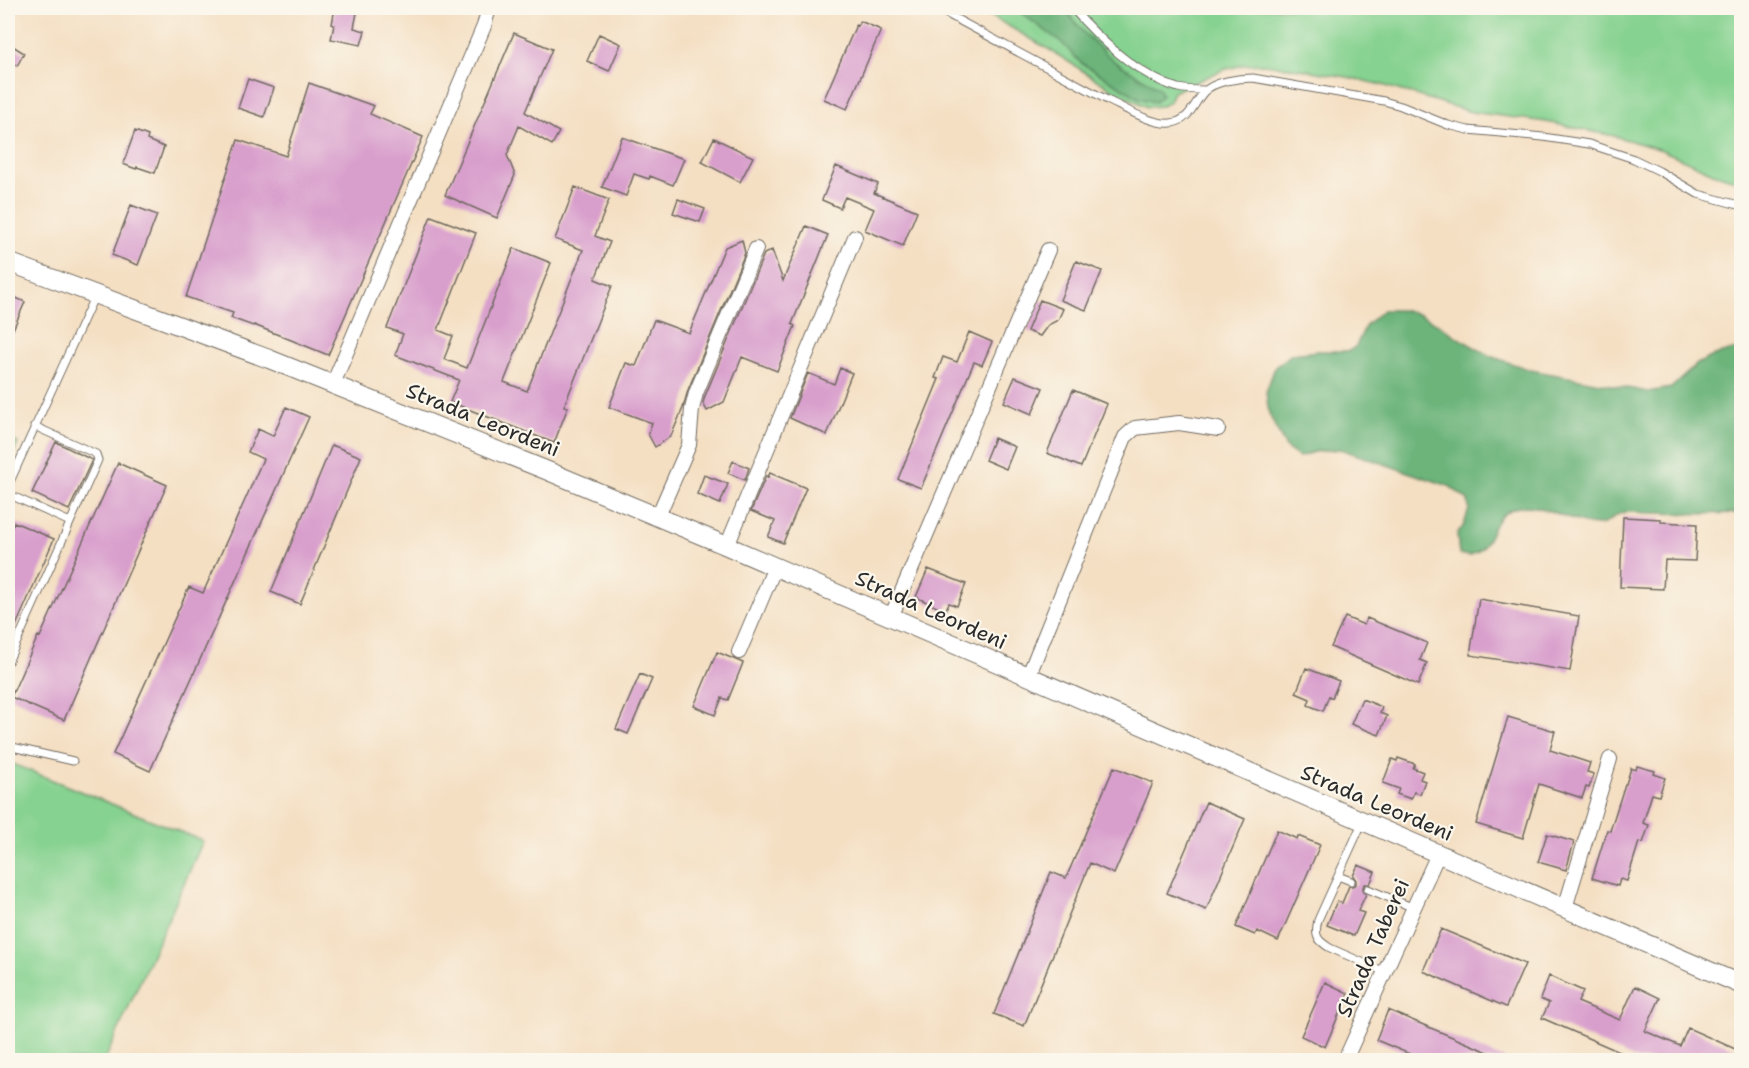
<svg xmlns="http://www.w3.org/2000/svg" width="1749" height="1068" font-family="'Shantell Sans',sans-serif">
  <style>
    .green { fill: #86d290; stroke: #587e5e; stroke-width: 1.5 }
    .forest { fill: #6cb47a; stroke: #4c7052; stroke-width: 1.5 }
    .building { fill: #d89ecc }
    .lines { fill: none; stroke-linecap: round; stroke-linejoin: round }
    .lane-casing { stroke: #716a60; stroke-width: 9 }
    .street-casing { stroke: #716a60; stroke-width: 16 }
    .secondary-casing { stroke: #716a60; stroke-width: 20 }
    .lane { stroke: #fff; stroke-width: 7 }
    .street { stroke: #fff; stroke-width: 14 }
    .secondary { stroke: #fff; stroke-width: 18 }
    .labels { text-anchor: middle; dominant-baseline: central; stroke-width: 4.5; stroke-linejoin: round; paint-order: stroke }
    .street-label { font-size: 21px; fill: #2b2b2b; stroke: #fbf7ec }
  </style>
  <rect width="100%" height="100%" fill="#fbf7ec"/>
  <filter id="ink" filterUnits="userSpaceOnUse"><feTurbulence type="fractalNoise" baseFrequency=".0167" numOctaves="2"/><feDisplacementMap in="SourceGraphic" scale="12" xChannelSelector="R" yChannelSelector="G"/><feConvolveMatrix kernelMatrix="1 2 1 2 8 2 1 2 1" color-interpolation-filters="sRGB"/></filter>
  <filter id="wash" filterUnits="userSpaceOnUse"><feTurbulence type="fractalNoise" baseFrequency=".008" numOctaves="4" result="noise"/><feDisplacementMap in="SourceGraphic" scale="24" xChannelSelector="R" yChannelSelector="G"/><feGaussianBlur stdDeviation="1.35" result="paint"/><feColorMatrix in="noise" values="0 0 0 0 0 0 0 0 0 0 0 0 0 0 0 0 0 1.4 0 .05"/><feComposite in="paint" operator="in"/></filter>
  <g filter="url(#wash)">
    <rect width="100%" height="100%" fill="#f4dfc3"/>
    <!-- green -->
    <path class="green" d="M977 8H1741V182L1713 173 1662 150 1614 136 1546 122 1471 112 1382 85 1347 77 1300 69 1264 64 1243 65 1223 70 1173 92 1169 102 1162 106 1147 107 1113 90 1050 50Z
      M8 438 18 443 8 466Z
      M8 762 203 841 105 1060H8Z"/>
    <!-- forest -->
    <path class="forest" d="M1014 8H1064L1084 33 1114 61 1159 88 1162 95 1155 102 1139 98 1081 63 1061 42Z
      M1383 310H1404L1421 315 1438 324 1460 339 1490 356 1531 370 1648 392 1671 388 1697 364 1715 355 1733 350 1741 351V513C1713 514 1683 514 1654 513 1645 513 1636 512 1627 512 1614 512 1611 524 1599 525 1570 526 1540 496 1510 510 1491 519 1494 536 1481 549 1478 552 1473 554 1469 556L1459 554 1457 535 1464 525 1469 509 1468 500 1449 486 1340 449 1314 452 1299 457 1286 448 1269 414 1266 392 1275 367 1292 354 1318 351H1349L1356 346 1366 325Z"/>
    <g id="blocks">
      <!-- building -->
      <path class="building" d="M335 8H358L354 28 365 31 361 45 331 39 334 25 332 24Z
        M860 21 881 30 847 109 824 99 856 25 858 26Z
        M514 33 552 49 525 112 559 132 552 145 519 126 507 155 515 175 497 218 445 195Z
        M599 34 621 44 609 71 587 61Z
        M8 43 24 53 17 66 8 60Z
        M248 79 274 88 264 117 238 108Z
        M309 83 374 106 370 114 423 137 328 355 254 325 253 326 231 318 233 313 186 297 238 140 286 156Z
        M135 131 148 136 147 140 164 147 155 173 137 167 136 169 123 164Z
        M622 137 684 159 673 185 650 176 649 179 634 174 626 196 602 187Z
        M714 138 753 157 740 182 702 162Z
        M836 166 878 184 874 193 917 211 903 246 865 230 874 209 845 197 840 208 822 200Z
        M575 187 609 200 595 236 610 242 595 279 612 286 564 406 568 407 554 443 450 402 459 380 395 355 403 334 387 328 431 216 476 233 438 330 453 336 444 359 467 368 514 248 551 263 504 382 527 391 583 250 555 239Z
        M678 199 705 209 700 222 673 213Z
        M131 205 157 215 138 265 112 255Z
        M806 226 828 235 792 324 795 326 777 371 742 357 724 402 707 411 703 403 705 396 764 254 772 250 783 281Z
        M742 240 745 253 688 390 683 408 671 436 655 447 648 434 652 423 609 407 626 363 636 366 654 320 689 333 725 247Z
        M1076 261 1102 271 1086 310 1060 300Z
        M8 294 25 302 8 341Z
        M1040 300 1063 309 1058 320 1048 325 1040 336 1027 331Z
        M969 332 992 342 982 365 974 362 921 488 898 479 939 379 935 378 943 357 957 362Z
        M840 368 852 373 827 435 790 418 808 373 834 384Z
        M1015 377 1043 388 1032 414 1004 402Z
        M1073 390 1107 404 1081 467 1047 453Z
        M286 407 309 417 150 771 113 754 189 587 203 593 245 500 263 459 248 452 258 429 273 436Z
        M994 438 1015 447 1006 469 985 460Z
        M56 442 92 460 69 510 32 493Z
        M332 445 361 457 300 604 271 592Z
        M733 461 749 468 745 480 728 473Z
        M118 463 167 485 64 720 11 697 38 636 40 637Z
        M770 473 806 488 783 543 768 537 775 521 751 511 766 476 768 477Z
        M704 475 728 484 720 504 697 494Z
        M1623 517 1661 519V522L1697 524 1695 561 1665 560 1663 589 1620 587Z
        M14 522 54 539 8 644V536Z
        M928 569 966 584 957 606 949 603 945 611 916 597Z
        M1479 599 1579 616 1570 671 1470 655Z
        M1345 617 1364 625 1367 618 1427 643 1420 660 1427 663 1418 685 1331 647Z
        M717 652 743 663 728 700 722 698 715 715 694 706Z
        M1306 668 1339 681 1332 698 1329 696 1323 711 1308 705 1310 699 1296 693Z
        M640 674 652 679 628 734 616 729Z
        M1362 699 1382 707 1380 713 1387 716 1379 735 1351 724Z
        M1508 717 1555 731 1550 750 1590 763 1587 772 1594 774 1589 788 1586 787 1582 798 1539 784 1523 838 1476 824Z
        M1398 758 1415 764 1413 768 1423 772 1420 779 1425 781 1420 794 1414 792 1411 799 1397 794 1399 789 1383 783 1392 759 1397 761Z
        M1637 766 1655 771 1654 774 1665 778 1659 796 1652 794 1643 823 1649 825 1643 843 1639 842 1627 881 1620 879 1618 886 1592 878 1607 830 1610 831 1625 784H1626L1631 768 1636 770Z
        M1114 767 1153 783 1114 874 1090 863 1024 1026 994 1014 1051 872 1066 878Z
        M1206 802 1245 819 1206 910 1167 893Z
        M1277 830 1297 839 1298 836 1320 845 1278 941 1257 931 1255 935 1236 927Z
        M1547 834 1574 842 1566 870 1538 862Z
        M1358 865 1375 872 1370 884H1365L1363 887V892L1366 894 1358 911 1364 913 1354 936 1327 925 1337 901 1342 903 1349 886H1352L1356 884V880L1353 876Z
        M1441 929 1525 964 1506 1007 1423 971Z
        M1549 976 1583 991 1578 1002 1620 1020 1635 986 1660 998 1645 1031 1680 1046 1688 1028 1742 1052V1060H1638L1542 1018 1549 1003 1540 999Z
        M1325 982 1348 993 1325 1047 1301 1036Z
        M1388 1010 1507 1060H1424L1376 1040Z"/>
    </g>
  </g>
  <g filter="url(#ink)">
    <use href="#blocks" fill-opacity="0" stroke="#716a60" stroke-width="1.5"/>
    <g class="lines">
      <defs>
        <path id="lane" d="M936 8 1109 101C1126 109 1153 125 1171 123 1190 121 1193 104 1204 92 1214 81 1239 78 1253 78L1384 101 1401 106 1448 125 1468 130 1543 137 1589 144 1634 159 1659 171 1698 194 1742 206
          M1072 8C1098 38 1138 76 1178 88 1186 90 1196 90 1205 90
          M8 486 95 295
          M8 494 70 522
          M8 662 98 460 96 454 34 426
          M8 746 73 761
          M1363 821 1318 920C1314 936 1317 940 1330 948L1385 972
          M1338 876 1351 881
          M1368 889 1414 908"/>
        <path id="street" d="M333 384 484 26 489 8
          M658 516 689 445 692 409 696 393 756 249
          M727 546 855 237
          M891 617 1048 250
          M739 652 775 567
          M1028 677 1125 437 1135 428 1179 423 1218 429
          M1565 908 1610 759
          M1345 1060 1438 854"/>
        <path id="secondary" d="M8 262 269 359 548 471 727 546 1742 985"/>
      </defs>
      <!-- lane casing -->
      <use href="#lane" class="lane-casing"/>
      <!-- street casing -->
      <use href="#street" class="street-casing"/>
      <!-- secondary casing -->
      <use href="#secondary" class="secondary-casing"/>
      <!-- lane -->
      <use href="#lane" class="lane"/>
      <!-- street -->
      <use href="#street" class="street"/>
      <!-- secondary -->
      <use href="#secondary" class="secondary"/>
    </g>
  </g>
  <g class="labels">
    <!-- street labels -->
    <g class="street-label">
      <text transform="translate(483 420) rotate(22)">Strada Leordeni</text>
      <text transform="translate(931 610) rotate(24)">Strada Leordeni</text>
      <text transform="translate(1377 803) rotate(23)">Strada Leordeni</text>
      <text transform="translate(1373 948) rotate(-66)">Strada Taberei</text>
    </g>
  </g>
  <!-- margin -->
  <rect width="1749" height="1068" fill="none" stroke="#fbf7ec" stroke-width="30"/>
</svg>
